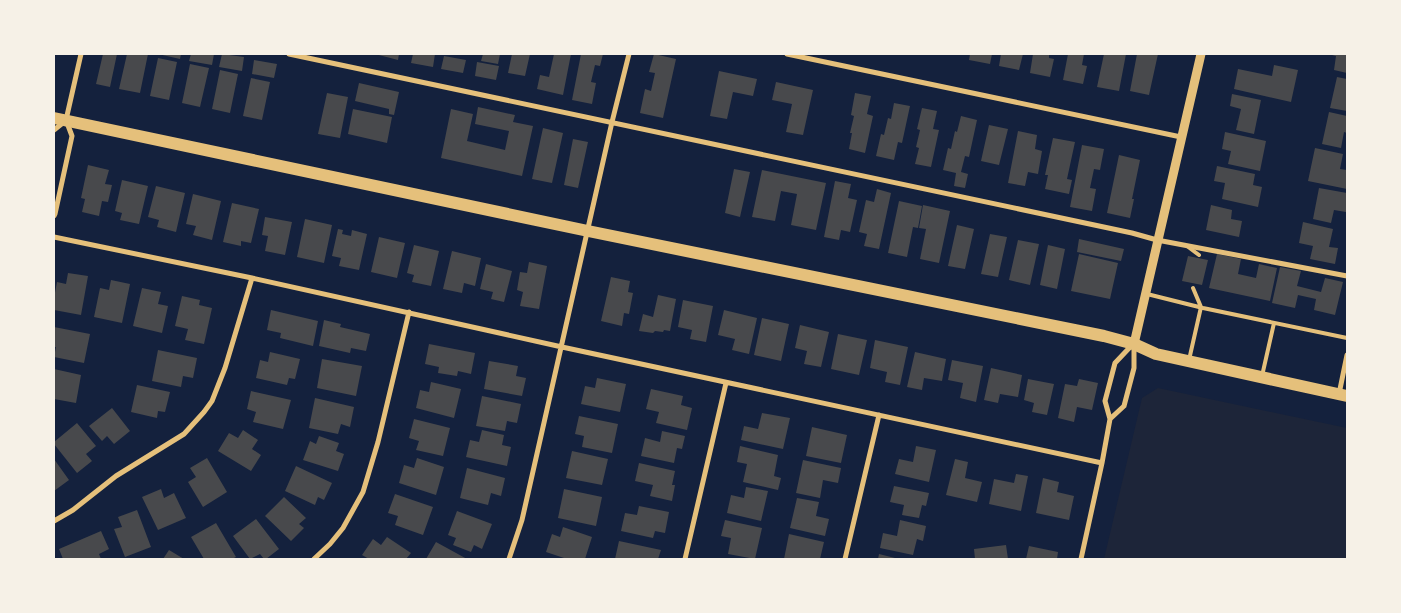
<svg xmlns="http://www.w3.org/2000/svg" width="1401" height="613" font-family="'Varela Round',sans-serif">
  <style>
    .green { fill: #1d2539 }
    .building { fill: #48494c }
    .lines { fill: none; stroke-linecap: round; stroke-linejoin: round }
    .service { stroke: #e5c07b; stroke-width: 4 }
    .minor { stroke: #e5c07b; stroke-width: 5 }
    .tertiary { stroke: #e5c07b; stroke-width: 9 }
    .primary { stroke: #e5c07b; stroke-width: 12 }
  </style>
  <rect width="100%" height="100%" fill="#14213d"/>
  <!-- green -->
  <path class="green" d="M1158 388 1347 428V559H1104L1142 398Z"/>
  <!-- building -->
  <path class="building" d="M103 54H117L110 87 96 84Z
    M127 54H148L140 93 119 89Z
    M158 54H181L180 59Z
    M191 54H214L212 65 189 61Z
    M222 54 244 57 242 71 219 67Z
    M375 54H399L398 60Z
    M413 54H435L433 67 411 63Z
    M483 54H500L498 64 481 61Z
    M512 54H530L525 76 508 73Z
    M554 54H571L563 95 537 89 540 75 549 77Z
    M581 54H603L600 66 595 65 591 82 596 83 592 104 572 100Z
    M654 54 676 59 663 118 640 113 645 89 651 91 655 73 649 72Z
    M970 54H992L990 64 969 60Z
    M1001 54H1023L1019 70 999 66Z
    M1033 54H1049V58L1054 59 1050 77 1030 73Z
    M1068 54H1084L1082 65 1087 66 1083 84 1063 80Z
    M1104 54H1126L1119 91 1097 87Z
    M1137 54H1158L1149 95 1130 91Z
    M1328 54H1347V73L1334 70 1336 56Z
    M444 56 466 60 463 73 441 69Z
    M158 58 177 62 169 100 150 96Z
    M254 60 277 64 274 78 252 74Z
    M477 62 499 66 496 80 475 76Z
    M190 64 209 68 200 107 182 103Z
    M1274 65 1298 70 1291 102 1234 89 1238 69 1272 76Z
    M220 70 238 74 230 113 212 109Z
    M719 71 757 79 753 96 733 92 727 119 710 116Z
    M1337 77 1347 79V111L1330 108Z
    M251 78 270 82 262 120 243 116Z
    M776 82 813 90 803 135 786 132 792 104 772 100Z
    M359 83 399 92 394 115 389 114V109L355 101Z
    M327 93 348 97 340 138 318 134Z
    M855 93 871 96 867 114 873 116 865 153 849 149 852 133H850L854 116 851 115Z
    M1232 94 1261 100 1254 134 1236 130 1241 109 1230 106Z
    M894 103 910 106 902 143 898 142 894 160 876 156 881 134 884 135 888 118 891 119Z
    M478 107 515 115 513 122 533 126 522 176 441 158 451 109 473 114 467 141 505 150 509 131 475 124Z
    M922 108 937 111 933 129 939 130 931 167 915 164 919 148 916 147 920 130 917 129Z
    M353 109 392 117 387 143 348 134Z
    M1329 112 1347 116V133L1344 132 1341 148 1322 144Z
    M961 116 977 120 969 157 965 156 961 172 968 174 965 188 954 186 956 173 943 170 948 148 951 149 955 131 957 132Z
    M989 125 1008 129 999 165 981 161Z
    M543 128 563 133 552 183 532 179Z
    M1018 131 1037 135 1035 149 1042 151 1038 174 1028 172 1025 186 1008 183Z
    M1225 132 1266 141 1260 171 1228 164 1231 151 1222 149Z
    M1053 138 1075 142 1067 179 1072 180 1069 194 1045 189 1048 175H1045Z
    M573 139 588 142 578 188 564 185Z
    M1082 145 1104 149 1100 170 1094 169 1090 188 1096 189 1092 211 1070 207Z
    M1315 148 1343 154 1340 169 1347 170V189L1308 181Z
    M1119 155 1140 160 1132 199H1134L1130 218 1107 213Z
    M88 165 109 170 105 184 112 185 108 202 102 201 99 216 82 212 85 199 81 198Z
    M1217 166 1255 174 1253 185 1262 187 1258 207 1222 199 1225 183 1214 181Z
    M734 169 750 172 740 217 725 213Z
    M762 170 826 183 816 230 791 225 797 194 781 191 775 221 752 217Z
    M122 180 148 186 139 224 120 220 122 213 115 211Z
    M835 181 851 184 848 198 857 200 850 232 841 230 839 240 824 237Z
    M156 186 185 193 176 232 157 227 159 220 148 217Z
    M1319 188 1347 193 1346 212 1334 210 1331 223 1313 219Z
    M877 189 891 193 879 249 864 246 867 234 859 232 866 200 874 202Z
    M193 194 221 201 212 240 193 235 196 226 186 224Z
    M899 201 922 206 918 228 913 227 907 257 888 253Z
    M232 203 259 209 251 243 241 241V246L223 242Z
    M923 205 950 211 939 263 920 259 926 229 919 228Z
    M1211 205 1232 210 1231 219 1242 221 1239 237 1206 230Z
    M265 217 292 222 285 255 265 251 268 236 262 235Z
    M305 219 332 225 324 263 297 257Z
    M1303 222 1333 229 1329 247 1338 248 1335 264 1310 259 1313 246 1299 243Z
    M957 225 974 229 965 269 948 266Z
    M338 229 343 230 342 234 351 236 352 230 367 234 359 270 339 266 341 258 332 256Z
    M990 234 1007 237 998 277 981 274Z
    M379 237 405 243 397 278 371 272Z
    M1079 239 1124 249 1121 261 1077 252Z
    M1018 240 1039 244 1030 285 1009 280Z
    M414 245 439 251 431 286 412 282 414 275 407 273Z
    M1048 245 1065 249 1057 289 1040 285Z
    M452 251 481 258 475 286 464 283 462 293 443 289Z
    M1079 254 1118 263 1110 299 1071 291Z
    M1217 254 1241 259 1238 274 1256 278 1259 264 1277 268 1270 301 1209 288Z
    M1188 256 1208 260 1202 285 1182 281Z
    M529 262 547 266 539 309 520 306 523 292 517 290 520 272 527 273Z
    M486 264 512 271 504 302 491 299 493 292 480 289Z
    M1280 267 1301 271 1297 286 1321 292 1325 278 1343 282 1335 315 1314 310 1316 299 1298 295 1295 308 1272 303Z
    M68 273 88 276 81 315 54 310V298L57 282 66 284Z
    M611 277 630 281 628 292 633 293 629 314 624 313 622 326 601 321Z
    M111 280 130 284 122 323 94 317 100 288 109 290Z
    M142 288 161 292 158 304 168 306 162 333 133 326Z
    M658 295 676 299 670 331 664 330 663 332 655 331 653 333 639 331 643 314 653 317Z
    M182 296 200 300 199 305 212 308 204 344 185 340 188 329 175 326Z
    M683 300 713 306 706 342 690 339 692 330 678 327Z
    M271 310 318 321 313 346 280 338 281 333 267 330Z
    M724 310 757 318 749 354 732 350 735 339 718 335Z
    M762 318 789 324 781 361 754 355Z
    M324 320 341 324 340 327 370 334 366 351 351 348 350 353 319 346Z
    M800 325 829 332 821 367 804 364 807 351 795 348Z
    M54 327 90 334 84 363 54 357 56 347H54Z
    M838 334 867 340 859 375 831 369Z
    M875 340 908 347 900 385 885 382 887 372 870 368Z
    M429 344 475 353 471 374 458 371 457 376 438 373 439 367 425 364Z
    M158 350 197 358 193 378 183 376 181 387 152 381Z
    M270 352 300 359 295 379 289 378 287 385 256 378 260 360 268 362Z
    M915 352 946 359 942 381 924 378 922 390 907 387Z
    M322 359 362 366 356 396 317 388Z
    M952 360 983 366 976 402 960 398 963 383 948 380Z
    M489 361 518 366 516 376 526 378 522 396 484 389Z
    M991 368 1022 375 1018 397 1000 394 998 403 984 400Z
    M54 369 81 375 76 403 54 399Z
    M597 378 626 384 620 412 581 404 585 386 595 388Z
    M1028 379 1054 384 1047 415 1032 412 1034 403 1024 400Z
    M1079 379 1098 383 1092 410 1077 407 1074 422 1058 418 1065 384 1077 386Z
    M431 382 461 389 454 418 416 408 420 390 429 392Z
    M137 385 170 392 165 412 158 411 157 418 131 412Z
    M651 389 683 396 681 405 692 408 687 430 656 423 659 412 646 409Z
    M251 391 291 400 283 429 253 422 256 412 247 409Z
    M482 396 521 404 517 423 507 421 505 431 476 426Z
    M315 398 354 407 350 427 341 424 338 434 309 428Z
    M112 408 130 431 114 444 107 436 102 441 89 426Z
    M762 413 790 418 783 449 741 440 744 426 758 429Z
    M579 416 618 424 612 453 582 447 584 436 575 434Z
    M414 419 450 428 443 456 416 450 419 441 409 438Z
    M77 423 96 446 86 454 92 461 77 473 54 444V442Z
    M812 427 847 435 841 463 806 456Z
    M243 430 258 440 252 449 261 455 251 471 218 451 229 433 238 438Z
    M482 430 504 435 502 445 511 447 507 466 466 457 470 440 479 442Z
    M662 431 685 436 682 449 677 448 674 463 641 456 645 438 660 442Z
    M319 436 339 443 336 451 344 454 338 471 303 460 310 441 316 444Z
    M740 446 778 455 774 476 781 478 778 490 743 482 747 464 737 462Z
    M916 446 936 450 929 482 895 474 899 459 913 462Z
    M572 451 608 459 602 485 566 478Z
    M207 458 227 492 203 507 188 482 196 477 190 468Z
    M417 458 444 467 436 495 399 483 404 465 414 468Z
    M54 459 69 480 54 491Z
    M955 459 968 462 965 478 982 482 977 502 946 495Z
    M803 460 841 468 838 483 823 480 820 498 796 493Z
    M639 463 675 471 672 485H675L672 501 650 496 653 485 635 481Z
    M296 466 332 483 324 500 318 497 315 505 285 491Z
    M467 468 505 478 501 496 491 493 488 505 460 498Z
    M1016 474 1028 476 1021 511 989 504 994 479 1014 483Z
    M1043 478 1059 482 1057 492 1074 496 1069 520 1036 513Z
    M894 486 929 493 926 506 922 505 919 518 902 515 904 505 890 502Z
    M746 487 768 491 761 521 727 513 731 495 744 498Z
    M161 489 164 498 174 493 186 518 158 530 142 497Z
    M564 489 602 497 596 526 558 518Z
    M395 494 433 507 423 535 395 525 398 516 388 513Z
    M284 497 306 518 299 524 304 528 291 541 265 516Z
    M797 498 819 502 816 516 829 519 825 536 790 528Z
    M639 506 669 512 665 533 655 531 653 538 621 531 625 513 637 515Z
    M137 510 151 547 125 557 114 529 122 527 118 517Z
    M457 511 492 524 482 549 474 545 471 552 453 545 456 538 448 535Z
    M256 519 279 549 266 559H264L260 554 250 559 233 536Z
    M725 520 762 528 755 559 728 554 731 538 721 536Z
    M900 520 926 526 923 541 917 539 913 555 880 548 883 533 897 536Z
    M216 523 236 557 232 559H214V558L204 559 191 537Z
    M563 527 592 537 585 559H567L546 552 552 534 560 537Z
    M101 531 109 549 99 554 101 559H63L59 549Z
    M789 534 824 542 820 559H784Z
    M387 537 411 553 406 559H369L362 555 373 539 381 545Z
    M619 541 661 550 658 559H615Z
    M436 542 467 559H426Z
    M1006 545 1008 559H975L974 549Z
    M1029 546 1058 552 1057 559H1026Z
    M169 550 184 559H163Z
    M879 554 899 559H878Z"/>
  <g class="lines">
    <!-- service -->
    <path class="service" d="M1187 246 1199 255
      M1147 294 1203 308 1347 338
      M1189 360 1201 307 1193 288
      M1262 376 1274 323"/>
    <!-- minor -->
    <path class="minor" d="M289 54 1132 233 1157 240 1347 276
      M787 54 1181 137
      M54 130 64 122
      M54 216 55 214 72 136 66 120 81 54
      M54 237 252 278 562 347 1102 463
      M1339 394 1347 355
      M1110 419 1124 406 1134 368V345
      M54 521 73 510 116 476 184 434 204 412 212 401 225 368 252 278
      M314 559 330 544 343 528 363 492 378 442 409 312
      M509 559 522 520 612 122 629 54
      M685 559 726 383
      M845 559 879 415
      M1081 559 1102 463 1110 419 1105 401 1115 363 1133 344"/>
    <!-- tertiary -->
    <path class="tertiary" d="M1134 344 1201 54"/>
    <!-- primary -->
    <path class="primary" d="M54 118 588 231 1104 336 1134 344 1156 354 1347 396"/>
  </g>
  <!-- border -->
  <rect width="1401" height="613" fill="none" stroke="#f6f1e7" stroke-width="110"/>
</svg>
